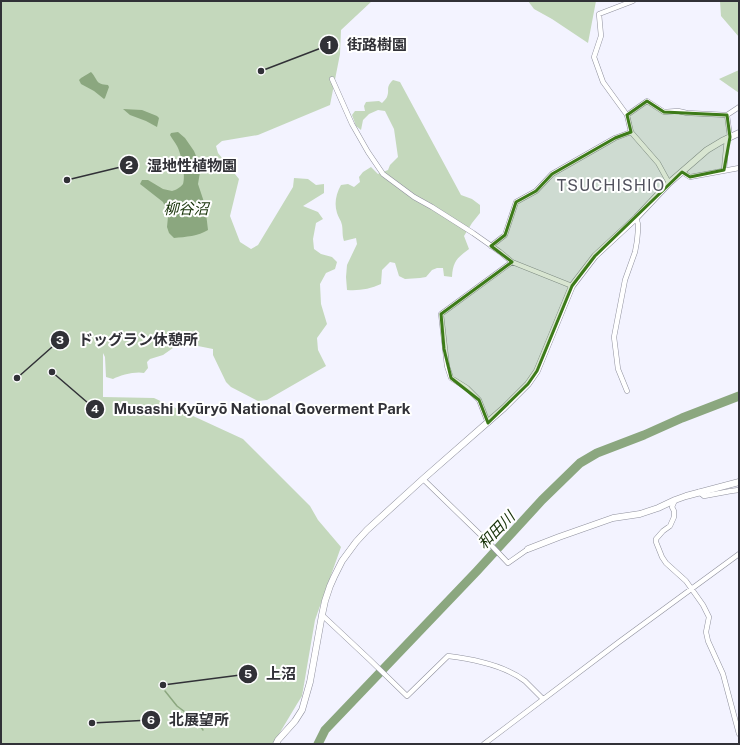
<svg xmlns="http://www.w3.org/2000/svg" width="740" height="745" font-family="'Public Sans','Noto Sans JP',sans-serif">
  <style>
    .green { fill: #c4d8bc }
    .water { fill: #8ba77f }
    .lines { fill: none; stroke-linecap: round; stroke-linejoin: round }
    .stream { stroke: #8ba77f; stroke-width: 1.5 }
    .river { stroke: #8ba77f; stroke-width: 9 }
    .street-casing { stroke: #8f909d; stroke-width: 5.5 }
    .secondary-casing { stroke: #8f909d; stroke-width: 7 }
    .street { stroke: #fff; stroke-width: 4.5 }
    .secondary { stroke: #fff; stroke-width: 6 }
    .marked { fill: #3d7b19; fill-opacity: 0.2; stroke: #3d7b19; stroke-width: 3; stroke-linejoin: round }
    .labels { text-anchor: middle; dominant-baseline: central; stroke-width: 4; stroke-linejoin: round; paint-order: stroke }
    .water-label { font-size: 15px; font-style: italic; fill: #153106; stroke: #fff }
    .quarter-label { font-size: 16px; letter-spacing: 1px; fill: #52525e; stroke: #fff }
    .leader { fill: none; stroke: #313137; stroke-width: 1.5 }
    .callout-dot { fill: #313137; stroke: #fff; stroke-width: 1.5 }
    .mark-label { font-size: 12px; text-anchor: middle; font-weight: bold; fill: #fff }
    .callout-label { font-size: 15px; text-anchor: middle; font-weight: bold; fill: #313137; stroke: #fff; stroke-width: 4; stroke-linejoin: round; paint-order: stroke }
  </style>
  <rect width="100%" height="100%" fill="#f3f3ff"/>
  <!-- green -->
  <path class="green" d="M1 1H372L341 30 340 54 330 105 258 135 222 141 216 146 218 153 239 179 230 216 240 242 251 249 258 245 293 187 294 178 308 179 316 185 324 184V193L303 206 318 212 323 219 316 223 313 239 314 249 321 254 332 257 337 262 335 269 326 273 320 284 321 304 327 324 317 338 318 350 326 366 267 400 258 401 231 387 226 382 213 355V349L188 344 173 348 163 355 150 359 147 362 148 368 144 373C136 371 120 375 113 379L106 377 105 357 103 353V397L154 398 243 439 310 506 318 520 341 547 315 620 302 696 297 704 273 744H1Z
    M528 1H596L588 43 552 19 534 9Z
    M720 1H739V37L721 16Z
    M739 70V93L719 79Z
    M393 80 400 82 461 195 472 199 480 205V213L472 223 464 236 469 249C457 258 453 261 452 277L444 276 443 268H437L432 270 426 277 420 278 405 279 399 276 395 263 390 262 382 270 381 284C370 289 359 291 347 290L346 277 347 265 357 244 356 238 344 241C342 235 343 231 342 225 341 220 338 217 337 213 334 203 336 194 341 185L348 184 354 187 360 182 359 177 363 172 371 167 378 174 388 170 390 165 398 157 394 129 385 111 378 110 369 114 363 120 361 130 356 126 352 115 355 111H365L364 106 366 102 379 101 382 103C384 101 386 99 387 97 390 89 385 88 393 80Z"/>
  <!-- water -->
  <path class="water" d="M91 72C99 81 95 84 108 85L109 87 105 98 104 99 94 91 81 84 79 80 81 78Z
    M123 109 142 110 157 116 159 118 157 127 146 121 130 115Z
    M178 132 185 138 194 151 196 156 200 172 198 184 205 205 208 230C198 236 186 237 174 238L169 233 167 227 168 217 166 209 163 202 140 184 142 180H148L163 189 172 191C176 190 181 187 183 184 186 176 181 153 177 146 175 142 172 139 170 135L171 133Z"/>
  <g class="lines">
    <!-- stream -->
    <path class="stream" d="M165 691 177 706 197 721 203 730"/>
    <!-- river -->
    <path class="river" d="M318 744 325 730 477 571 542 500 580 463 597 453 644 435 682 418 739 396"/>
    <defs>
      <path id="street" d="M633 1 599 14 601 36 594 57 603 82 627 115 631 132 658 163 669 183
        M332 79 352 124 368 152 383 174 414 197 432 207 473 233 500 252 512 262 572 286
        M627 115 647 101 664 112 678 111 687 113 727 115 739 107
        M727 115 730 137
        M724 170 727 138
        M682 172 690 177 739 168
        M491 246 505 235 516 202 536 191 552 174 615 138 631 132
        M627 391 618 369 614 337 625 280 635 252 637 241 638 230V224L636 218
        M488 423 479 400 467 388 451 378 447 366 441 314 512 262
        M423 479 491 545 508 563 528 549
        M699 492 704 496 731 491 739 490
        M675 500 672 507 674 511V517L670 526 663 531 656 539V542L662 557 666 563 686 581 703 605 709 617 706 632 708 641 723 674 739 734
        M322 615 370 660 407 696 448 656C473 659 504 665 525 681 531 687 537 693 543 699
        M484 744 619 642 739 554"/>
      <path id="secondary" d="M528 549 559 537 613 518 640 514 658 508 675 500 686 496 739 482
        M276 744 278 740 295 721 302 710 310 682 322 615 325 601 330 586 334 577 342 561 356 542 367 530 423 479 504 408 528 384 537 371 572 286 595 256 636 218 669 183 707 150 722 141 739 133"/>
    </defs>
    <!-- street casing -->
    <use href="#street" class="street-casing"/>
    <!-- secondary casing -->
    <use href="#secondary" class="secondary-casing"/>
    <!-- street -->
    <use href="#street" class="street"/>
    <!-- secondary -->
    <use href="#secondary" class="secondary"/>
  </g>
  <!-- marked area -->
  <path class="marked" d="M647 101 664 112 727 115 730 137 724 170 690 177 682 172 595 256 572 286 537 371 528 384 488 423 479 400 451 378 444 349 441 314 512 262 491 246 505 235 516 202 536 191 552 174 615 138 631 132 627 115Z"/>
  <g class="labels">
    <!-- water labels -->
    <g class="water-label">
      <text x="186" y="208">柳谷沼</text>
      <text transform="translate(496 530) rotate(-46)">和田川</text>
    </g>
    <!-- quarter labels -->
    <g class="quarter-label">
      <text x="611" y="185">TSUCHISHIO</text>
    </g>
  </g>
  <!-- callouts -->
  <path class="leader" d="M261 71L329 45M67 180L129 165M17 378L60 340M52 372L95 409M163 685L248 674M92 723L151 720"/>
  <g class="callout-dot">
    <circle cx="261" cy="71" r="4"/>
    <circle cx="67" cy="180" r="4"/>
    <circle cx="17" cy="378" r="4"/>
    <circle cx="52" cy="372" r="4"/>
    <circle cx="163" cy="685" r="4"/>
    <circle cx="92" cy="723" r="4"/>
    <circle cx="329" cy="45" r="10"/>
    <circle cx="129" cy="165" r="10"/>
    <circle cx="60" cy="340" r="10"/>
    <circle cx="95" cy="409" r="10"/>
    <circle cx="248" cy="674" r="10"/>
    <circle cx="151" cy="720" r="10"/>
  </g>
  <g class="mark-label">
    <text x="329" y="49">1</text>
    <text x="129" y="169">2</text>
    <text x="60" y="344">3</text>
    <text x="95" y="413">4</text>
    <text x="248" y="678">5</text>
    <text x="151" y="724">6</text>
  </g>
  <g class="callout-label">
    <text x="377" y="50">街路樹園</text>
    <text x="192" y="171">湿地性植物園</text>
    <text x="138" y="345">ドッグラン休憩所</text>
    <text x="262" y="414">Musashi Kyūryō National Goverment Park</text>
    <text x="281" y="679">上沼</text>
    <text x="199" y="725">北展望所</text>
  </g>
  <!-- border -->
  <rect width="740" height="745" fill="none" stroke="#313137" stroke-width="4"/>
</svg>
